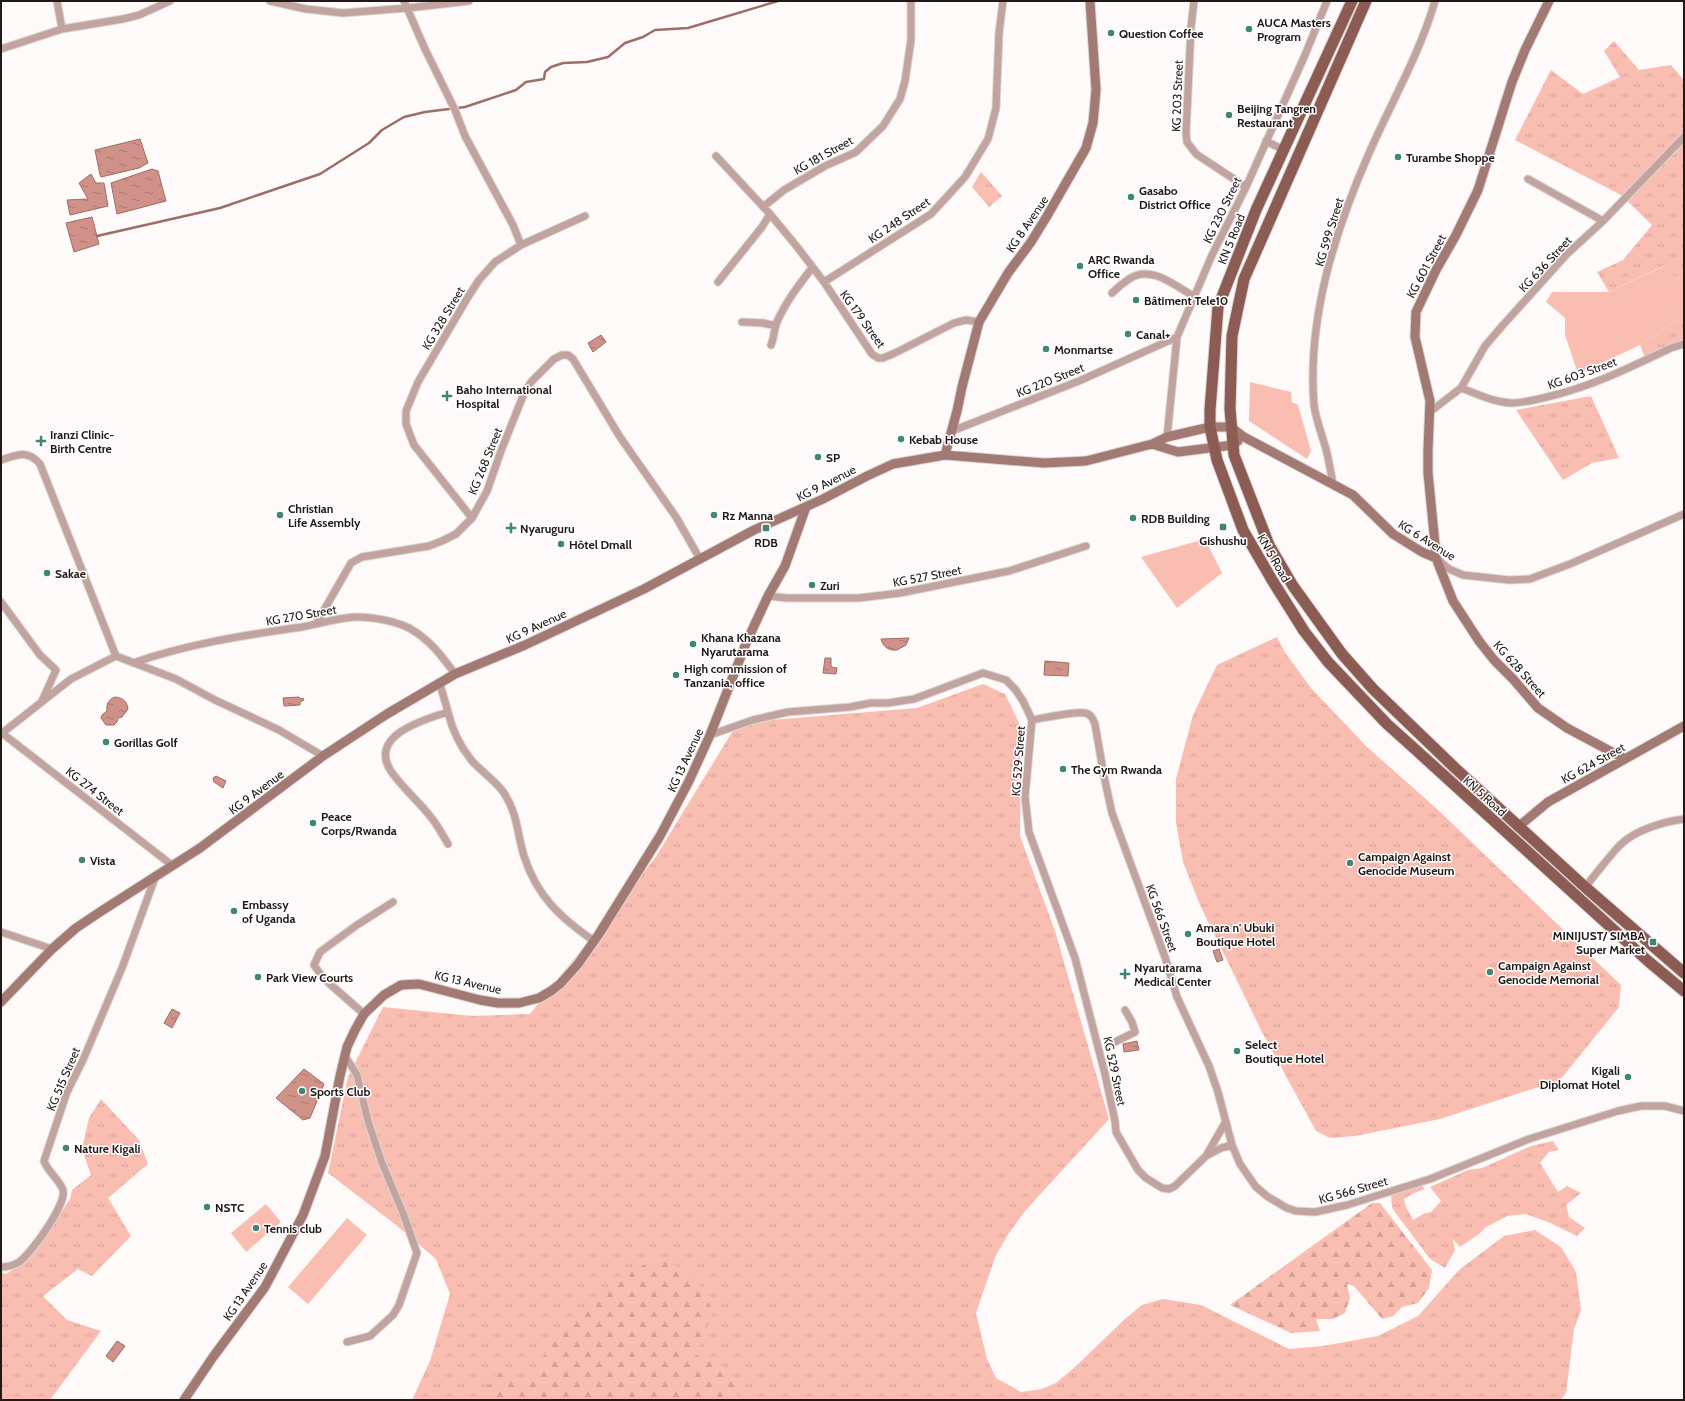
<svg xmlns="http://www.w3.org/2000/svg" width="1685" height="1401" font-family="Cabin,sans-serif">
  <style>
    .grass { fill: url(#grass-tufts) }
    .forest { fill: url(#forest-firs) }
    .park { fill: #fabdb2 }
    .water { fill: url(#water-ripples); stroke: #9b6e66 }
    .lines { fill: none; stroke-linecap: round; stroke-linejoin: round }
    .stream { stroke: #9b6e66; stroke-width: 2.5 }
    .street-casing { stroke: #dad6d5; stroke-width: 9 }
    .secondary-casing { stroke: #dad6d5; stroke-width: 11 }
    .primary-casing { stroke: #dad6d5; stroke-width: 13 }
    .street { stroke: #c1a49f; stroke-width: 7 }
    .secondary { stroke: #a27a73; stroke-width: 9 }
    .primary { stroke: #8c5c54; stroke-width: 11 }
    .poi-dot { fill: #418578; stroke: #fff; stroke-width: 1.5 }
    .labels { text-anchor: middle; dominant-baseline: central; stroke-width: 3; stroke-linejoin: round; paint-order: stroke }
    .poi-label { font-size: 12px; font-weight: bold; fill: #201918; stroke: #fff; text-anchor: start }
    .street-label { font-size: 12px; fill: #201918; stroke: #fff }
  </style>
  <defs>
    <pattern id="grass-tufts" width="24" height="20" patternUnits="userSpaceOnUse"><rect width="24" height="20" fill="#fabdb2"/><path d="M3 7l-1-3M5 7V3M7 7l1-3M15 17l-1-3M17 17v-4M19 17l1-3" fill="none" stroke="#d6a298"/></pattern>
    <pattern id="forest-firs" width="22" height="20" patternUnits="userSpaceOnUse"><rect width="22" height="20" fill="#fabdb2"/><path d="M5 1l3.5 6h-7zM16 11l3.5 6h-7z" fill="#d6a298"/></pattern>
    <pattern id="water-ripples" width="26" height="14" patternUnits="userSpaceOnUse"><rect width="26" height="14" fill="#d09288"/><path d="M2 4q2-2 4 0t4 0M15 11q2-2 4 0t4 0" fill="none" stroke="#a8766e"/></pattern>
  </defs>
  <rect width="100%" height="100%" fill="#fefaf9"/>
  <!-- grass -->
  <path class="grass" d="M1614 41 1639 70 1671 65 1684 80V288L1665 265 1609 292 1597 272 1623 260 1652 225 1621 195 1515 140 1551 70 1583 94 1620 77 1604 51Z
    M981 172 1002 196 989 207 972 187Z
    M1684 315V344L1646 360 1640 345Z
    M1591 396 1619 458 1592 463 1563 480 1516 410Z
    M1277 637 1284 651 1311 688 1366 746 1437 809 1621 985 1619 1007 1560 1080 1440 1119 1355 1136 1330 1138 1316 1131 1262 1032 1200 905 1183 862 1176 823V779L1193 715 1217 665Z
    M983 684 1005 694 1021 727 1020 836 1055 931 1109 1119 1025 1211 1009 1233 996 1255 976 1313 987 1359 996 1378 1021 1392 1042 1389 1056 1383 1075 1367 1126 1318 1142 1305 1163 1299 1201 1305 1289 1349 1323 1346 1378 1336 1418 1316 1460 1269 1504 1236 1535 1230 1561 1247 1576 1272 1581 1310 1574 1329 1566 1393 1561 1400H412L430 1361 450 1294 436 1259 396 1225 328 1173 348 1077 383 1007 472 1016 530 1014 655 858 734 729 771 720 917 708Z
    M101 1099 139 1140 148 1164 108 1198 131 1236 92 1276 78 1269 43 1296 67 1320 101 1331 50 1400H1V1272L6 1274 26 1261 45 1236 70 1199 72 1190 91 1175 82 1149 89 1118Z
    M1553 1141 1559 1150 1549 1152 1540 1163 1558 1192 1567 1186 1581 1193 1566 1205 1569 1217 1585 1228 1577 1236 1548 1222 1526 1214 1507 1216 1486 1227 1479 1234 1460 1247 1453 1239 1455 1250 1445 1268 1430 1259 1392 1208 1391 1194 1420 1184 1425 1189 1414 1193 1404 1199 1406 1207 1413 1220 1425 1213 1431 1212 1441 1201 1430 1187 1468 1170 1482 1168 1531 1146Z"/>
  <!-- forest -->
  <path class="forest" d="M1372 1203H1380L1432 1270 1429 1288 1418 1303 1402 1307 1393 1316 1382 1319 1354 1286 1347 1284 1350 1298 1345 1313 1333 1319H1316L1320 1331 1291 1333 1230 1305Z
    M657 1258 694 1274 713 1311 696 1355 732 1370 738 1400H480L497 1371 515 1382 535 1372 555 1338 630 1272Z"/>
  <!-- park -->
  <path class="park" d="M1666 265 1684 288V315L1640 345 1578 374 1565 335V318L1546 302 1552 292H1609Z
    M1250 382 1291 392 1292 402 1298 405 1311 451 1307 459 1249 421Z
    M1205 539 1222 573 1177 608 1141 557Z
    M266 1204 281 1222 246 1252 231 1233Z
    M347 1218 367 1235 308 1304 288 1287Z"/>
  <!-- water -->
  <path class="water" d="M140 139 148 163 139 168 101 177 100 175 95 150Z
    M152 169 158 171 166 201 117 214 111 183Z
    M91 174 96 183H104L108 206 70 215 67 200 88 199 79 183Z
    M92 217 99 244 74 252 66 223Z
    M601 335 606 342 593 352 588 343Z
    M909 638 906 645 897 650C889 651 883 647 881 639Z
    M825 658H831V667L837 668 836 674 823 673Z
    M1045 661 1069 663 1068 676 1044 675Z
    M115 697C123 698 127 701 128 709L122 717 118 718 117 722 114 725H106L101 718 102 715 107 711C106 704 109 699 115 697Z
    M299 697 300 699 303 698 304 700 300 702V705L284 706 283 698Z
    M216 776 226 781 223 788 214 782 213 778Z
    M1219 949 1223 960 1217 962 1213 951Z
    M172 1009 180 1013 172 1028 164 1023Z
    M1137 1041 1139 1050 1124 1052 1123 1044Z
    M304 1069 324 1084 310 1118 303 1120 276 1098Z
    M117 1341 125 1346 113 1362 106 1356Z"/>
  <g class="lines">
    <!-- stream -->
    <path class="stream" d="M97 236 220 208 320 174 369 143 382 130 404 117 425 112 465 107 516 90 526 82 544 79 545 72 551 67 563 63 587 62 608 57 625 43 643 37 655 30 688 28 778 1"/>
    <defs>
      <path id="street" d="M57 1 62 29
        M270 1 306 9 343 13 408 8 469 1
        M404 1 425 49 455 110 465 136 513 225 521 245
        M1194 1 1191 27 1186 133 1187 142 1196 154 1246 187
        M1 49 62 29 123 19 139 15 170 1
        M1266 141 1284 150
        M716 156 770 214 798 248 824 282 872 354 878 358H883L895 353 954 323 966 320 979 322
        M1528 179 1603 221
        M763 207 784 190 825 166 856 152 883 126 900 99 905 81 911 40V1
        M718 282 762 227 770 214
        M824 282 931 214 965 177 988 139 996 108 999 33 1003 1
        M1112 293C1117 288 1123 283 1129 279 1151 264 1175 286 1195 297
        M742 322 763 323 776 326
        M771 345C774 338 774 331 776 324 785 303 798 286 812 268
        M1461 388C1477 394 1493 402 1511 403 1523 403 1535 400 1547 397 1591 387 1631 367 1671 348L1684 344
        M1431 411 1461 388 1485 346 1503 325 1567 254 1603 221 1684 137
        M952 431 1079 381 1177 337
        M1167 437 1177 337 1212 255 1246 187 1305 55 1327 1
        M1 460C17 455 27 449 40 464L116 656 176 679 215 700 279 730 323 756
        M1333 484C1331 473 1329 461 1326 449 1322 435 1316 420 1314 405 1307 318 1335 230 1370 151 1392 101 1420 53 1435 1
        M472 518 414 445 406 424V411L418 382 468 297 479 280 495 262 521 245 585 216
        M1437 559 1449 569 1463 575 1509 580 1530 579 1570 564 1684 514
        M768 596 787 598H859L900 593 1009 571 1086 546
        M1 602 40 655 56 670 42 701
        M316 624 351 563 362 557 429 546 442 541 456 534 472 518 487 491 501 451 525 391 532 381 554 359 562 355H568L573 359 620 437 676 517 700 559
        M133 663C187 644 245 635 302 627 317 624 331 620 346 618 364 615 393 620 409 628 429 639 442 656 455 674
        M440 684 448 712
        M1032 720C1045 718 1073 711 1085 713 1091 714 1093 719 1095 724L1104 776 1112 813 1165 957 1177 997 1209 1066 1218 1092 1232 1145 1240 1164 1256 1187 1268 1197 1287 1208 1296 1211 1315 1212 1347 1205 1430 1179 1529 1139 1618 1111 1641 1106H1665L1684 1111
        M2 733 173 866
        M1 734 71 679 116 656
        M710 735 753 720 788 712 850 707 871 703H888L914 699 983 673 1006 680 1015 689 1023 701 1032 720 1025 797 1029 832 1075 958 1105 1074 1115 1121 1116 1132 1138 1170 1146 1178 1162 1188 1169 1189 1175 1186 1206 1156 1225 1123
        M448 844C442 834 437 824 430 816 418 801 404 789 393 774 365 737 422 720 448 712 452 730 460 746 472 761 482 772 496 781 504 793 518 814 517 834 524 856 537 897 561 918 594 941
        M1585 887C1596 874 1607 859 1619 846 1635 830 1662 822 1684 819
        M1 932 52 949
        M364 1014 331 985 321 975 314 965 320 952 357 925 393 902
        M1109 1045 1135 1032 1132 1022 1125 1010
        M345 1056 357 1075 368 1121 382 1163 403 1213 417 1253 399 1305 393 1315 370 1336 347 1342
        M1206 1156 1221 1148 1232 1145
        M1 1267C7 1267 14 1265 19 1262 31 1254 67 1204 63 1190 59 1179 48 1172 44 1161L67 1092 83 1060 122 968 156 875"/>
      <path id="secondary" d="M1549 1 1525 50 1512 82 1478 190 1456 235 1436 270 1416 312 1415 337 1430 401 1428 450V473L1435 544 1436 558 1453 601 1479 641 1494 660 1513 679 1538 708 1567 728 1625 759
        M1152 444 1178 452 1233 445 1238 441
        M945 455 957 411 962 387 979 322 1008 273 1031 242 1047 216 1086 148 1093 123 1096 90 1090 1
        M1518 827 1548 802 1684 726
        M1 1002 52 949 76 928 103 910 200 848 323 756 387 714 455 674 525 645 644 589 754 530 823 499 867 476 893 464 945 455 1044 463 1086 461 1152 444 1167 437 1210 427H1231L1244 437 1353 495 1393 534 1422 552 1436 558
        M184 1400 213 1357 265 1287 303 1215 325 1156 340 1076 347 1047 355 1030 364 1014 384 995 401 985 419 984 480 1000 498 1003H519L539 998 551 991 560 984 578 964 599 934 660 836 689 781 710 735 747 641 768 596 785 566 806 507"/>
      <path id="primary" d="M1352 1 1256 210 1218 307 1210 410V427L1217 460 1243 530 1272 580 1304 631 1328 662 1387 724 1416 750 1648 961 1684 991
        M1366 1 1244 279 1232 336 1230 409 1234 455 1269 545 1293 586 1342 654 1373 689 1455 768 1585 887 1684 973"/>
    </defs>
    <!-- street casing -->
    <use href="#street" class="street-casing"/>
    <!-- secondary casing -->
    <use href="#secondary" class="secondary-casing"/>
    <!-- primary casing -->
    <use href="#primary" class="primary-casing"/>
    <!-- street -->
    <use href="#street" class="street"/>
    <!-- secondary -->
    <use href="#secondary" class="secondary"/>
    <!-- primary -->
    <use href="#primary" class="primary"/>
  </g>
  <!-- markers -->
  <g class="poi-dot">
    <circle cx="1249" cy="29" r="4"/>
    <circle cx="1111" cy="33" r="4"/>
    <circle cx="1229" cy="115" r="4"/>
    <circle cx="1398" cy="157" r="4"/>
    <circle cx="1131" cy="197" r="4"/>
    <circle cx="1080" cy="266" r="4"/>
    <circle cx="1136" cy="300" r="4"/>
    <circle cx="1128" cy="334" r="4"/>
    <circle cx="1046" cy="349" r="4"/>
    <path d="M445 390h4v4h4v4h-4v4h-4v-4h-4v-4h4z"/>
    <circle cx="901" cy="439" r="4"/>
    <path d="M39 435h4v4h4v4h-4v4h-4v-4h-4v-4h4z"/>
    <circle cx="818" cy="457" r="4"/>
    <circle cx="280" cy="515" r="4"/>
    <circle cx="714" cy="515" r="4"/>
    <circle cx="1133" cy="518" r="4"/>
    <rect x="1219" y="523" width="8" height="8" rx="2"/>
    <path d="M509 522h4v4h4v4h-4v4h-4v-4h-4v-4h4z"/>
    <rect x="762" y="524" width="8" height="8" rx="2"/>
    <circle cx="561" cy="544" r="4"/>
    <circle cx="47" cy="573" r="4"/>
    <circle cx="812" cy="585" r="4"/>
    <circle cx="693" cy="644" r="4"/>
    <circle cx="676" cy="675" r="4"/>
    <circle cx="106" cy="742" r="4"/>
    <circle cx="1063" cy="769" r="4"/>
    <circle cx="313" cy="823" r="4"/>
    <circle cx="82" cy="860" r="4"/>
    <circle cx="1350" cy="863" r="4"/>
    <circle cx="234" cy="911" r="4"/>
    <circle cx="1188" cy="934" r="4"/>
    <rect x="1649" y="938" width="8" height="8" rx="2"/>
    <circle cx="1490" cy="972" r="4"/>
    <path d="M1123 968h4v4h4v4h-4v4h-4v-4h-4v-4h4z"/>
    <circle cx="258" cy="977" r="4"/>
    <circle cx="1237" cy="1051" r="4"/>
    <circle cx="1628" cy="1077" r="4"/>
    <circle cx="302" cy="1091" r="4"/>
    <circle cx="66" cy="1148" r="4"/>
    <circle cx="207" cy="1207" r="4"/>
    <circle cx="256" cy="1228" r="4"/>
  </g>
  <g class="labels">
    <!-- poi labels -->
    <g class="poi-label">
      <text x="1257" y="22">AUCA Masters<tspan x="1257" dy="14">Program</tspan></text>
      <text x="1119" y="33">Question Coffee</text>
      <text x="1237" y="108">Beijing Tangren<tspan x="1237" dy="14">Restaurant</tspan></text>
      <text x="1406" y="157">Turambe Shoppe</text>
      <text x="1139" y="190">Gasabo<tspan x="1139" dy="14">District Office</tspan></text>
      <text x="1088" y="259">ARC Rwanda<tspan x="1088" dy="14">Office</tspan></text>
      <text x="1144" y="300">Bâtiment Tele10</text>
      <text x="1136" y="334">Canal+</text>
      <text x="1054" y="349">Monmartse</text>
      <text x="456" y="389">Baho International<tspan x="456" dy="14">Hospital</tspan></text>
      <text x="50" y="434">Iranzi Clinic-<tspan x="50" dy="14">Birth Centre</tspan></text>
      <text x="909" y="439">Kebab House</text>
      <text x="826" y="457">SP</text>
      <text x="288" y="508">Christian<tspan x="288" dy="14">Life Assembly</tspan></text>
      <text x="722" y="515">Rz Manna</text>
      <text x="1141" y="518">RDB Building</text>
      <text x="520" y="528">Nyaruguru</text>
      <text x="1223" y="540" text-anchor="middle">Gishushu</text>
      <text x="766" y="542" text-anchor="middle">RDB</text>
      <text x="569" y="544">Hôtel Dmall</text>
      <text x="55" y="573">Sakae</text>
      <text x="820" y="585">Zuri</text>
      <text x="701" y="637">Khana Khazana<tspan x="701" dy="14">Nyarutarama</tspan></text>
      <text x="684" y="668">High commission of<tspan x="684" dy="14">Tanzania, office</tspan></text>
      <text x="114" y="742">Gorillas Golf</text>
      <text x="1071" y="769">The Gym Rwanda</text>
      <text x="321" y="816">Peace<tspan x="321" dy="14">Corps/Rwanda</tspan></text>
      <text x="1358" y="856">Campaign Against<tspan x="1358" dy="14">Genocide Museum</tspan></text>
      <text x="90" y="860">Vista</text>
      <text x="242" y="904">Embassy<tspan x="242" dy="14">of Uganda</tspan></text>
      <text x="1196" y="927">Amara n' Ubuki<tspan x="1196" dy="14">Boutique Hotel</tspan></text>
      <text x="1645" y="935" text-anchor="end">MINIJUST/ SIMBA<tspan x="1645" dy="14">Super Market</tspan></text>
      <text x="1498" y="965">Campaign Against<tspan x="1498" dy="14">Genocide Memorial</tspan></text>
      <text x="1134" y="967">Nyarutarama<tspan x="1134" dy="14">Medical Center</tspan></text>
      <text x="266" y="977">Park View Courts</text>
      <text x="1245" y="1044">Select<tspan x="1245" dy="14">Boutique Hotel</tspan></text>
      <text x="1620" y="1070" text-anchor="end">Kigali<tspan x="1620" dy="14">Diplomat Hotel</tspan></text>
      <text x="310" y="1091">Sports Club</text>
      <text x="74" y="1148">Nature Kigali</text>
      <text x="215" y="1207">NSTC</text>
      <text x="264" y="1228">Tennis club</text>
    </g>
    <!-- street labels -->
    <g class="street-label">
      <text transform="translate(1177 96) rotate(-88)">KG 203 Street</text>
      <text transform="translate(823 155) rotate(-29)">KG 181 Street</text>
      <text transform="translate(1222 210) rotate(-64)">KG 230 Street</text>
      <text transform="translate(899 220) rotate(-34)">KG 248 Street</text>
      <text transform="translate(1027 224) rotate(-56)">KG 8 Avenue</text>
      <text transform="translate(1329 232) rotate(-73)">KG 599 Street</text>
      <text transform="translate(1231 239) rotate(-68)">KN 5 Road</text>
      <text transform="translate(1545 264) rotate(-47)">KG 636 Street</text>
      <text transform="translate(1426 266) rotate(-62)">KG 601 Street</text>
      <text transform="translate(443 318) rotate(-59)">KG 328 Street</text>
      <text transform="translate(863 319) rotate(54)">KG 179 Street</text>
      <text transform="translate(1582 373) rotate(-20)">KG 603 Street</text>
      <text transform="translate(1050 380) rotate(-22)">KG 220 Street</text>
      <text transform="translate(485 461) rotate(-68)">KG 268 Street</text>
      <text transform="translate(826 483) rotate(-27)">KG 9 Avenue</text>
      <text transform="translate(1427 540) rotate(32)">KG 6 Avenue</text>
      <text transform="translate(1274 558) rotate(60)">KN 5 Road</text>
      <text transform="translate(927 576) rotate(-11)">KG 527 Street</text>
      <text transform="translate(301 615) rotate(-10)">KG 270 Street</text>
      <text transform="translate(536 626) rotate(-25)">KG 9 Avenue</text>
      <text transform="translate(1520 669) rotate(48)">KG 628 Street</text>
      <text transform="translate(685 760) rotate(-65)">KG 13 Avenue</text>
      <text transform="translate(1018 761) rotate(-86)">KG 529 Street</text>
      <text transform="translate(1593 763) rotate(-29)">KG 624 Street</text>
      <text transform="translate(95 791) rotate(38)">KG 274 Street</text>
      <text transform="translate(256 792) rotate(-37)">KG 9 Avenue</text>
      <text transform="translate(1485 796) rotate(42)">KN 5 Road</text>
      <text transform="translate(1162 918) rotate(70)">KG 566 Street</text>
      <text transform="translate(468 982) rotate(13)">KG 13 Avenue</text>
      <text transform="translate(1115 1071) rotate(78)">KG 529 Street</text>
      <text transform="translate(63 1079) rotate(-67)">KG 515 Street</text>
      <text transform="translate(1353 1190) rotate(-16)">KG 566 Street</text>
      <text transform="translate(245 1291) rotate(-56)">KG 13 Avenue</text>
    </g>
  </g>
  <!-- border -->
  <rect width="1685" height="1401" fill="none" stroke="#201918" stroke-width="4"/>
</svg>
